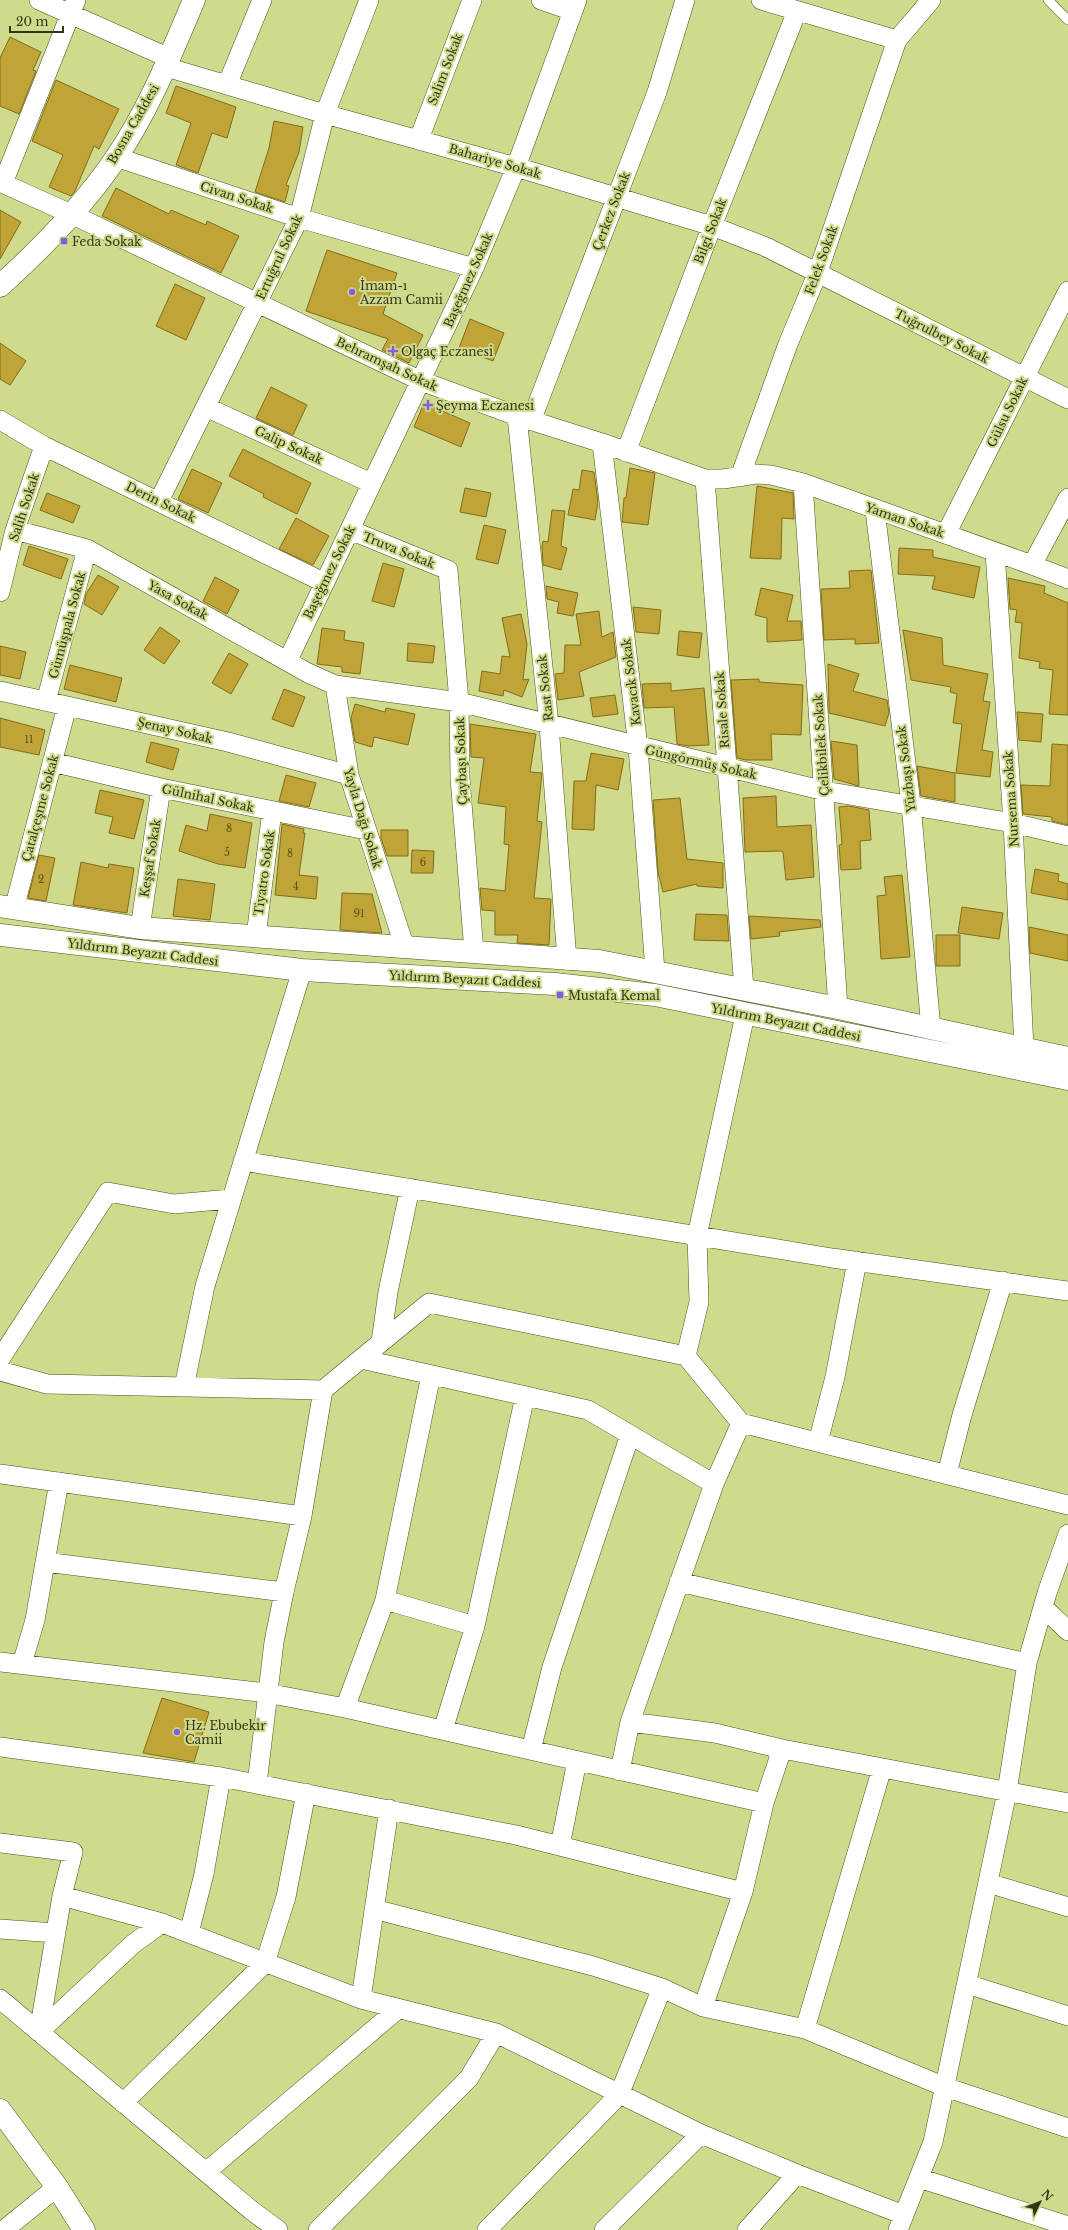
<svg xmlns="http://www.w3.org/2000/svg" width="1068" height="2230" font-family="'Libre Baskerville',serif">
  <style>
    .building { fill: #c0a438; stroke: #816d1a }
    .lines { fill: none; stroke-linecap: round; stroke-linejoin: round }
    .lane-casing { stroke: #4b5116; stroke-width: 10 }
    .street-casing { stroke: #4b5116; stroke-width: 20 }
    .secondary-casing { stroke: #4b5116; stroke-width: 23 }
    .lane { stroke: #fff; stroke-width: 9 }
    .street { stroke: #fff; stroke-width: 19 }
    .secondary { stroke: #fff; stroke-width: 22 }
    .poi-dot { fill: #855fd9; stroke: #d0da8d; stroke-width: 1.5 }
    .labels { text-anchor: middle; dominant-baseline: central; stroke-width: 4; stroke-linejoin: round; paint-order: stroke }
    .number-label { font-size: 10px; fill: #56521e }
    .street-label { font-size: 12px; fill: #333616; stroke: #d0da8d }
    .poi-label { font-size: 12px; fill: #333616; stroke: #d0da8d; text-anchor: start }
  </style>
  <rect width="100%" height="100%" fill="#d0da8d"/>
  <!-- building -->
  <path class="building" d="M10 37 41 52 33 70 36 71 19 114 0 106V58Z
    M56 80 119 109 99 149 94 146 75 191 71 196 49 187 63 155 32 141Z
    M176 86 236 107 227 138 212 133 198 173 176 165 191 123 166 113Z
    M274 121 303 127 299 152 286 185 289 186 285 202 255 192 269 148Z
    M116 188 169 214 171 210 206 225 207 221 239 236 221 273 102 216Z
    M0 210 21 222 0 259Z
    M327 250 397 273 383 314 423 335 409 363 382 350 388 339 306 311Z
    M175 284 205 298 186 340 156 326Z
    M470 319 504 333 493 361 459 348Z
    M0 343 26 361 10 385 0 379Z
    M271 387 307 405 293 435 256 418Z
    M424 403 470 423 461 447 414 427Z
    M243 449 311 483 297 514 263 497 264 494 229 476Z
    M630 468 655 473 648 525 622 522 624 498H626Z
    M192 469 222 483 208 513 178 499Z
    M582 470 594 472 598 502 595 520 568 515 573 489 579 490Z
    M757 486 793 493 794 519 782 518 781 559 750 558Z
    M465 488 491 493 486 517 460 512Z
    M47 493 80 506 73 523 40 510Z
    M552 510 565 511 561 546 567 548 561 570 543 565 542 546 543 541 548 542Z
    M296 518 329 536 313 565 279 549Z
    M484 525 506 530 498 564 476 559Z
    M29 546 68 559 61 579 23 565Z
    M899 548 933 550V557L980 567 974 598 932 589 935 576 898 574Z
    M383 563 404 569 394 607 372 601Z
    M871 570 879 643 855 644V639L824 640 821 589 850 588 849 571Z
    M98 575 119 587 102 615 84 604 86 594Z
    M215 577 239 590 227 614 203 601Z
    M1008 578 1045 586 1044 593 1068 603V715L1049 714 1053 670 1039 668 1040 662 1019 658 1022 623 1015 622 1017 610 1010 609Z
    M546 586 578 593 573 616 557 613 559 602 547 599Z
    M761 588 793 595 787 621H801L802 640 767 642V618L755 615Z
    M633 607 661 610 659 634 636 632Z
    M599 611 602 637 613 632 616 657 579 672 584 696 558 700 555 674 564 673 565 645H581L576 614Z
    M521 614 527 644 523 680 529 679 522 697 504 690 503 696 479 691 482 671 500 674 502 656 510 657 502 618Z
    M160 627 180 641 164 664 144 650Z
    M322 628 345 631 344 640 364 643 360 674 342 672V667L317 664Z
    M903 630 942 638 943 665 988 674 983 701 990 702 982 750 993 752 990 777 956 773 962 724 953 723 957 694 950 692 951 687 911 680Z
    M679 631 702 633 699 658 677 655Z
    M408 643 435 646 433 663 407 661Z
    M0 646 26 652 20 679 0 675Z
    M229 653 248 664 231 694 212 683Z
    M828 664 859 674 853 691 887 700 889 713 885 726 829 713Z
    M70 665 122 678 116 702 64 689Z
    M759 679V682L803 685 801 735 771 734 772 760H746L737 758 731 680Z
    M671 683V691L704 688 709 745 688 746 677 744 674 707 644 708 642 684Z
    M284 689 305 697 293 727 272 719Z
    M615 695 618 714 593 717 590 698Z
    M355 704 385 712 386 708 415 714 408 745 374 737 372 747 355 742 351 718Z
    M1017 712 1043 714 1041 742 1019 740Z
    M0 718 45 730 39 755 0 747Z
    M470 724 536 734 530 772 542 773 537 821 542 822 534 898 551 899 549 945 517 943 518 935H495V911L482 910 480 888 505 891 509 845 504 844 506 807 478 803 484 758 471 757Z
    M831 741 857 745 859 786 834 779Z
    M151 742 179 749 173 770 146 762Z
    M1052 744 1068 745V825L1052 821V817L1023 814 1021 785 1050 786Z
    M591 753 624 759 618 790 596 785 594 830 572 829 574 781H586Z
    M917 766 955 773V802L921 796Z
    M286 775 316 783 309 807 279 801Z
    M100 790 144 800 134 839 109 833 113 817 95 813Z
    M776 796 777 827 811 825 814 877 786 880 783 852 781 851 745 852 743 798Z
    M680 798 687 859 723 863V888L697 886V884L663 892 658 872 653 800Z
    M849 806 869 810 871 840 860 841 861 869 841 870 839 845 842 844 839 807Z
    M210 814 252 823 245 868 218 864 179 851 186 825 207 831Z
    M282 824 304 829 303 833H305L299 875 318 877 316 899 275 895Z
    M381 830H408V856H387L381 838Z
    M412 850 434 851 433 873H411Z
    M39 855 55 858 46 901 28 898Z
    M81 862 108 868 109 864 134 868 127 913 73 905Z
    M1035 869 1059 874 1058 881 1068 884V900L1031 893Z
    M902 875 910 957 881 959 877 896 886 895 884 877Z
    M178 879 215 884 210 920 173 916Z
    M342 893 372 894 382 933 340 930Z
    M962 907 1003 913 999 939 958 933Z
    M696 914 727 915 729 941 694 940Z
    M749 916 820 920 821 927 779 932 780 936 751 939Z
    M1029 927 1068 935V961L1030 953Z
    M936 935H960V966H936Z
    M162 1698 209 1712 194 1762 143 1753Z"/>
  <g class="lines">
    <defs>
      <path id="lane" d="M1048 0 1068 20"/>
      <path id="street" d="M39 0 169 58
        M541 0 573 11
        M761 0 897 40
        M166 67 325 114 516 167 712 226 766 247 1068 399
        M227 85 262 0
        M419 139 472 0
        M116 157 299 218 474 268
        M0 182 71 214 421 381 517 416 602 443 705 479H723L756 474 771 475 803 483 1032 565 1068 579
        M3 183 76 0
        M206 407 371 483
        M517 416 549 725 567 960
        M0 420 44 446 323 582
        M531 421 657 92 685 0
        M602 443 638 747 655 971
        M626 452 712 226 797 11
        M740 477 788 344 818 272 897 40 931 0
        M705 479 744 989
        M803 483 838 1008
        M159 501 299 218 325 114 369 0
        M875 510 911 804 931 1029
        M15 530 87 549 308 673 335 685 459 702 825 791 1013 823 1068 836
        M350 530 448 570 459 702 460 778 474 952
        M946 534 1068 291
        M995 552 1013 823 1024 1048
        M1032 565 1068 498
        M0 592 15 530 44 446
        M288 660 474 268 516 167 577 0
        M335 685 349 775 405 948
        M0 691 228 742 349 775
        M46 701 87 549
        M52 762 161 788 366 830
        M14 909 67 706
        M140 928 161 788
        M256 936 272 811
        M243 1161 832 1258 1068 1291
        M381 1342 388 1292 410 1188
        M686 1356 699 1302 697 1236 745 1015
        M0 1359 108 1192 174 1204 231 1199
        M361 1359 588 1410 714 1484
        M0 1371 47 1384 323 1390 429 1303 686 1356 741 1423 1068 1505
        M184 1387 205 1286 302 970
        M818 1442 835 1377 857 1261
        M0 1474 302 1516
        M947 1474 962 1415 1003 1281
        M45 1562 284 1592
        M679 1582 1027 1663
        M385 1600 475 1626
        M1043 1607 1068 1631
        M0 1662 267 1693 345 1708 764 1803
        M22 1664 35 1620 59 1482
        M345 1708 385 1600 431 1375
        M630 1722 715 1733 782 1749 1068 1803
        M443 1730 475 1626 525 1396
        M0 1747 221 1777 516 1835 743 1892
        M531 1750 552 1667 630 1435
        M620 1771 630 1722 714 1484 741 1423
        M257 1784 274 1642 284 1592 302 1516 323 1390
        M0 1843 73 1852 62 1896 39 2032
        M560 1846 577 1761
        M988 1883 1068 1907
        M62 1896 162 1923 361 1999 496 2033 701 2134 797 2174 904 2215
        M374 1909 593 1966 662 1988 703 2007 805 2029 945 2087 1068 2128
        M0 1929 56 1933
        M189 1933 204 1874 221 1777
        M967 1984 1068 2016
        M0 1999 251 2210 278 2230
        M361 1999 389 1809
        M703 2007 743 1892 764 1803 782 1749
        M805 2029 882 1768
        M39 2032 133 1944 162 1923
        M123 2103 265 1963 286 1897 306 1793
        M206 2172 398 2009
        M919 2178 1068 2226
        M4 2230 57 2187
        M318 2230 469 2078 496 2033
        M487 2230 619 2095 662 1988
        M604 2230 701 2134
        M747 2230 797 2174
        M898 2230 933 2142 1007 1792 1027 1663 1047 1593 1068 1534"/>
      <path id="secondary" d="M0 286C42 248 84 205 116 158 149 109 171 54 194 0
        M0 906 140 928 599 961 838 1008 1068 1058
        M0 935 302 970 555 984 655 995 1068 1079
        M0 2110 57 2187 84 2230"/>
    </defs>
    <!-- lane casing -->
    <use href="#lane" class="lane-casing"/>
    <!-- street casing -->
    <use href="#street" class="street-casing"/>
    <!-- secondary casing -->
    <use href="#secondary" class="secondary-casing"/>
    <!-- lane -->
    <use href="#lane" class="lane"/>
    <!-- street -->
    <use href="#street" class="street"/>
    <!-- secondary -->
    <use href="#secondary" class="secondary"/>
  </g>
  <!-- markers -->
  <g class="poi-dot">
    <rect x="60" y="237" width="8" height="8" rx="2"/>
    <circle cx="352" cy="292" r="4"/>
    <path d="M391 345h4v4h4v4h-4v4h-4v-4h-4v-4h4z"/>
    <path d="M426 399h4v4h4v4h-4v4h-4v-4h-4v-4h4z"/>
    <rect x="556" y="991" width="8" height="8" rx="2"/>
    <circle cx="177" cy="1732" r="4"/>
  </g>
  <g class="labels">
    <!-- number labels -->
    <g class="number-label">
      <text x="29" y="739">11</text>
      <text x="229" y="828">8</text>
      <text x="227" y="852">5</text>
      <text x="290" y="853">8</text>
      <text x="423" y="862">6</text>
      <text x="41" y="879">2</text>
      <text x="296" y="886">4</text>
      <text x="359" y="913">91</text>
    </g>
    <!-- street labels -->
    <g class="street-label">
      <text transform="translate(445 69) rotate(-69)">Salim Sokak</text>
      <text transform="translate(133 124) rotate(-60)">Bosna Caddesi</text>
      <text transform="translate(495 161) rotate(16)">Bahariye Sokak</text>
      <text transform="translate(237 197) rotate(18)">Civan Sokak</text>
      <text transform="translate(611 211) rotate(-69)">Çerkez Sokak</text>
      <text transform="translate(710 231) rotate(-69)">Bilgi Sokak</text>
      <text transform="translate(279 257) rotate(-65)">Ertuğrul Sokak</text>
      <text transform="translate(821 260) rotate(-70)">Felek Sokak</text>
      <text transform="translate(468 280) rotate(-66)">Başeğmez Sokak</text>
      <text transform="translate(942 336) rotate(27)">Tuğrulbey Sokak</text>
      <text transform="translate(387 364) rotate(25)">Behramşah Sokak</text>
      <text transform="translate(1007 412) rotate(-64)">Gülsu Sokak</text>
      <text transform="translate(289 445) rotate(25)">Galip Sokak</text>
      <text transform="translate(161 502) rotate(26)">Derin Sokak</text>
      <text transform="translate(24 507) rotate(-72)">Salih Sokak</text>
      <text transform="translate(905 520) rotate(19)">Yaman Sokak</text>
      <text transform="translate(399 550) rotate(22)">Truva Sokak</text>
      <text transform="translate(329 572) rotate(-64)">Başeğmez Sokak</text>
      <text transform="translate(178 600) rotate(29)">Yasa Sokak</text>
      <text transform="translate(67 625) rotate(-75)">Gümüşpala Sokak</text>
      <text transform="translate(631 682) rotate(-97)">Kavacık Sokak</text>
      <text transform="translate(545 688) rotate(-96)">Rast Sokak</text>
      <text transform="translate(722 710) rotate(-94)">Risale Sokak</text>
      <text transform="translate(175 730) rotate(13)">Şenay Sokak</text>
      <text transform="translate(821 745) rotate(-94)">Çelikbilek Sokak</text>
      <text transform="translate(461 761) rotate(-92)">Çaybaşı Sokak</text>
      <text transform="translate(701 762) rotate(13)">Güngörmüş Sokak</text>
      <text transform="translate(906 769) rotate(-97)">Yüzbaşı Sokak</text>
      <text transform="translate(208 798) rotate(12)">Gülnihal Sokak</text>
      <text transform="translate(1011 799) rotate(-94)">Nursema Sokak</text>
      <text transform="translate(40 808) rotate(-75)">Çatalçeşme Sokak</text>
      <text transform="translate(363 818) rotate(73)">Yayla Dağı Sokak</text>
      <text transform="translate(150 858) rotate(-81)">Keşşaf Sokak</text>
      <text transform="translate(264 873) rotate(-82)">Tiyatro Sokak</text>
      <text transform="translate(143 952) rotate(7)">Yıldırım Beyazıt Caddesi</text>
      <text transform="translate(465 979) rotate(3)">Yıldırım Beyazıt Caddesi</text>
      <text transform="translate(786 1022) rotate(11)">Yıldırım Beyazıt Caddesi</text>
    </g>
    <!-- poi labels -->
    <g class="poi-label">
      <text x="72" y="241">Feda Sokak</text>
      <text x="360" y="285">İmam-ı<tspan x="360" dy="14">Azzam Camii</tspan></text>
      <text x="401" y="351">Olgaç Eczanesi</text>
      <text x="436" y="405">Şeyma Eczanesi</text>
      <text x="568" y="995">Mustafa Kemal</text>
      <text x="185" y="1725">Hz. Ebubekir<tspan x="185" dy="14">Camii</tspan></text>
    </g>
  </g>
  <!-- north arrow -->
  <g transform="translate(1040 2202) rotate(47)" stroke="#d0da8d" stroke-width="3" paint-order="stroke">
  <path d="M0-3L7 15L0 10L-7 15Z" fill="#333616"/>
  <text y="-6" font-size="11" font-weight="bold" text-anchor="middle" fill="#333616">N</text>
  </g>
  <!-- scale -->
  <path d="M10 26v6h53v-6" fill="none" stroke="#333616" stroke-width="2"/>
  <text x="16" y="26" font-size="12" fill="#333616" stroke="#d0da8d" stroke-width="3" paint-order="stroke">20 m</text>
</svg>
